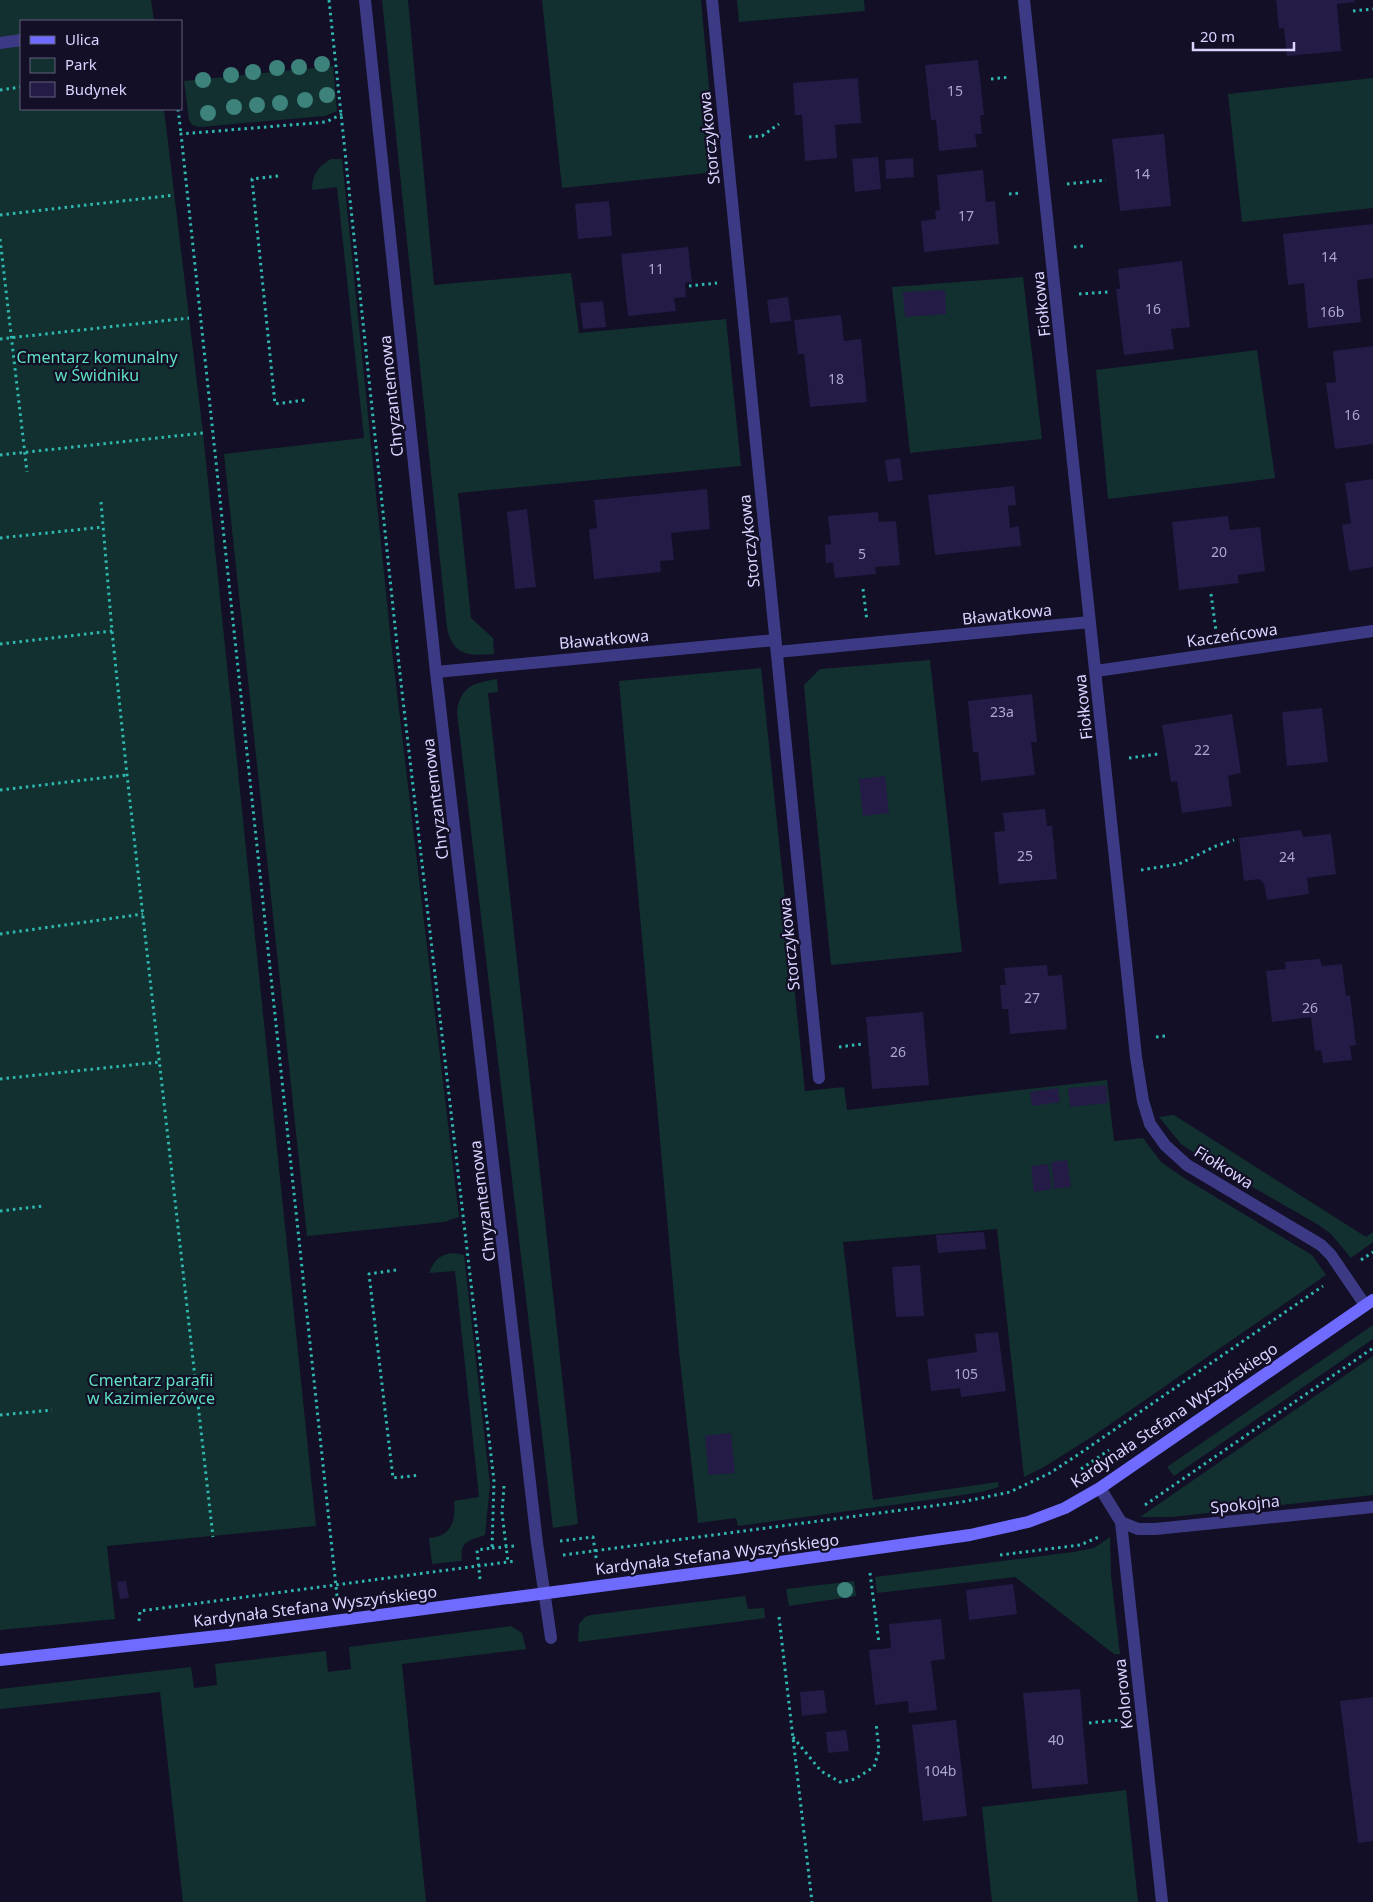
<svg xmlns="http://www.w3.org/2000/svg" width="1373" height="1902" font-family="'Noto Sans',sans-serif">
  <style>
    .green { fill: #12302f }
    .building { fill: #241b47 }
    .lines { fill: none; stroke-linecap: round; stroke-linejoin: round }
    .path { stroke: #2fb8b0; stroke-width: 3; stroke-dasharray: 2.5 4; stroke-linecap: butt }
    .street { stroke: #3d3a85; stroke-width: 12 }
    .secondary { stroke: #6f6bff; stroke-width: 12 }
    .tree { fill: #3d827b }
    .labels { text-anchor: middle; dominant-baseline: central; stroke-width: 4.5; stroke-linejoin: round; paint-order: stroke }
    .number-label { font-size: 14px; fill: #aca6d1 }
    .street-label { font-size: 16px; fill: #d9d4ff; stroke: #130f26 }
    .park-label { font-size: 16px; fill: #5fe0c0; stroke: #130f26 }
  </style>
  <rect width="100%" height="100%" fill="#130f26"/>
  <!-- green -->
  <path class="green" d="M0 0H151L154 21H21V109H164L203 433 316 1526 107 1546 115 1619 0 1630Z
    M382 0H408L434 285 571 273 579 333 726 319 741 466 458 493 471 618 493 638 494 654C469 656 453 656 447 628Z
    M542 0H701L717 172 562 188Z
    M737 0H864L865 11 739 22Z
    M333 66 337 111 325 116 200 127 192 125 189 120 184 81Z
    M1373 78V208L1242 222 1228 94Z
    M331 159H342L391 642 459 1217 444 1222 307 1236 224 454 364 438 337 187 312 190C312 175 318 166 331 159Z
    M1023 277 1042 439 910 453 892 287Z
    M1257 350 1275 478 1108 499 1096 370Z
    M930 660 962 952 831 965 811 764 804 685 820 669Z
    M761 668 805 1091 844 1087 847 1110 1107 1080 1114 1141 1143 1138 1161 1162 1184 1178 1312 1255 1326 1275 1093 1436 1044 1467 1024 1477 997 1229 843 1242 873 1500 998 1482 999 1487 981 1492 936 1499 738 1526 736 1518 698 1523 679 1352 619 681Z
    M497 679 498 692 488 693 578 1524 553 1528 457 712C460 686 474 683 497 679Z
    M1174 1115 1366 1237 1373 1232V1242L1351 1258 1331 1234 1317 1224 1202 1158 1181 1144 1159 1117Z
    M454 1253 464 1255 490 1485 485 1535C470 1541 459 1540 462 1561L432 1564 429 1538C452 1536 456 1521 454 1501L479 1497 455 1271 429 1273C434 1260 440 1254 454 1253Z
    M1373 1325V1339L1174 1476 1167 1467Z
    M1373 1356V1495L1172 1517H1140Z
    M1110 1537 1111 1575 1120 1654H1114L1015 1577 877 1593 875 1577 1073 1552 1094 1548Z
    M854 1581 856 1596 789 1606 786 1589Z
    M745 1596 748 1609 764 1608 765 1618 578 1642 579 1624 585 1617 591 1615Z
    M511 1626 522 1633 526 1649 402 1664 426 1902H183L160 1692 0 1709V1689L191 1667 194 1688 217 1685 215 1664 326 1651 328 1672 351 1669 349 1647Z
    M1126 1790 1138 1902H992L982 1807Z"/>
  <!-- building -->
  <path class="building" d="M1276 0H1354V2L1337 4 1341 51 1287 56 1284 28 1279 29Z
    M978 60 984 115H980L982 134H975L977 147 939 151 936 120H931L925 65Z
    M858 78 861 123 835 125 837 158 805 161 802 115H795L793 83Z
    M1164 134 1171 206 1120 211 1112 139Z
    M878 157 881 189 855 192 852 159Z
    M913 158 914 177 886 179 885 160Z
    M983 170 986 202 995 201 999 244 924 252 921 221 936 219 935 211 940 210 937 175Z
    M609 201 612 236 578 239 575 204Z
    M1373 224V278L1357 280 1361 322 1308 328 1304 283 1288 285 1283 234Z
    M688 247 692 282 685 283 686 297 674 298 676 311 628 316 621 254Z
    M1182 261 1190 327 1171 329 1174 349 1124 355 1116 289H1120L1118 269Z
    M945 290 946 314 905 317 903 292Z
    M788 297 791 321 770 323 767 300Z
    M603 301 606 327 583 329 580 303Z
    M841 315 844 341 861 339 867 402 810 407 804 354H798L794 320Z
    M1373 346V444L1335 449 1326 383 1336 382 1333 351Z
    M900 458 903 480 888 482 885 460Z
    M1373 479V567L1349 571 1342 525 1351 523 1345 483Z
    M1014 486 1016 505 1008 506 1010 528 1019 526 1021 546 935 555 928 495Z
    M707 489 710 529 671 533 674 560 660 561 661 572 594 579 589 529 597 528 594 500Z
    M527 509 536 587 515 589 507 512Z
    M878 512 879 522 896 521 900 565 875 567 876 574 835 578 833 562 826 563 825 545 831 544 828 516Z
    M1228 516 1230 530 1260 527 1265 571 1238 575 1239 583 1179 590 1172 522Z
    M1032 694 1037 742H1031L1035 775 981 781 978 752H973L968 701Z
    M1322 708 1328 762 1287 766 1282 712Z
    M1232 714 1241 773 1228 776 1232 806 1182 813 1177 781 1171 782 1162 725Z
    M885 776 889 813 863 816 859 779Z
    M1045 809 1047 826H1052L1057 879 999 884 994 832 1005 831 1003 813Z
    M1301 830 1303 837 1331 834 1336 874 1307 878 1309 894 1267 900 1264 884 1260 879 1244 881 1239 838Z
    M1320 959 1322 966 1342 964 1346 996 1350 995 1356 1045 1350 1046 1352 1060 1323 1063 1321 1050 1315 1051 1311 1017 1272 1022 1266 971 1286 969 1285 962Z
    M1047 965 1048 976 1062 975 1067 1029 1010 1034 1008 1009H1002L1000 985H1006L1004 968Z
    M923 1012 929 1085 872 1089 866 1017Z
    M1106 1085 1108 1103 1070 1107 1068 1088Z
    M1058 1088 1060 1102 1032 1106 1030 1092Z
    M1067 1160 1071 1187 1054 1189 1051 1162Z
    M1048 1164 1052 1189 1034 1192 1031 1166Z
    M984 1232 986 1249 938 1253 936 1235Z
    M920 1265 924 1316 896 1317 892 1267Z
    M998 1332 1006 1391 961 1397 960 1388 931 1391 927 1359 977 1352 975 1334Z
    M731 1433 735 1473 709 1475 705 1436Z
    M126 1581 129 1598 120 1599 117 1582Z
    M1013 1584 1017 1614 969 1620 966 1590Z
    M941 1619 945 1659 931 1661 937 1710 909 1713 908 1701 875 1705 869 1650 891 1648 889 1624Z
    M1080 1689 1088 1784 1032 1789 1023 1693Z
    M824 1690 827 1713 802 1716 800 1692Z
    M1373 1697V1841L1358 1843 1340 1701Z
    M956 1720 967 1816 923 1821 912 1725Z
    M846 1730 849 1751 828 1753 826 1732Z"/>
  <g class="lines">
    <!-- path -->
    <path class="path" d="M329 0 401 683 494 1481 492 1548 477 1550 480 1579
      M1353 11 1373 9
      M991 79 1010 77
      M0 90 21 87
      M178 109 181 134
      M749 137 762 136 779 124
      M278 176 252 179 275 404 305 400
      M1067 184 1106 180
      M1009 194 1022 193
      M0 215 174 195
      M0 239 27 472
      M1074 247 1083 246
      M689 286 717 283
      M1079 294 1108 292
      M0 339 189 318
      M0 455 203 433
      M101 502 112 631 127 775 213 1537
      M0 538 103 527
      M863 589 867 621
      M1211 594 1216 631
      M0 644 112 631
      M1129 758 1158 754
      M0 790 127 775
      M1141 870 1179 864 1216 846 1234 840
      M0 934 143 914
      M1156 1037 1166 1036
      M839 1047 862 1044
      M0 1079 160 1062
      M0 1211 44 1206
      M1361 1260 1373 1252
      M396 1270 369 1274 393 1478 420 1475
      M0 1415 52 1410
      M1081 1469 1109 1450
      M504 1486 502 1513 508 1562
      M1145 1505 1373 1348
      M560 1541 593 1537 597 1564
      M492 1548 514 1546
      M563 1555 962 1502 1010 1492 1050 1473 1079 1454 1323 1286
      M1000 1555 1080 1545 1099 1537
      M870 1573 879 1643
      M337 1596 181 134 326 122 342 114
      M779 1617 812 1902
      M139 1621 140 1611 515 1561
      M1089 1723 1119 1720
      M793 1737 821 1771 840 1782 855 1779 874 1767 879 1750 876 1723"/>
    <!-- street -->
    <path class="street" d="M365 0 436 672 537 1543 551 1638
      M712 0 819 1078
      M1024 0 1136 1057 1143 1101 1150 1124 1165 1145 1187 1165 1321 1245 1331 1255 1365 1305
      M0 43 21 40
      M777 652 1090 622
      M1096 671 1373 631
      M436 672 775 640
      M1100 1488 1121 1522 1162 1902
      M1121 1522 1138 1529H1155L1373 1507"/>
    <!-- secondary -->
    <path class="secondary" d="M0 1660 227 1635 737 1568 970 1535 1028 1522 1065 1508 1100 1488 1373 1300"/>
  </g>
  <!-- trees -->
  <g class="tree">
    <circle cx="322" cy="64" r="8"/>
    <circle cx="299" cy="67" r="8"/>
    <circle cx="277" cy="68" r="8"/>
    <circle cx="253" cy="72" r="8"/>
    <circle cx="231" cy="75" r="8"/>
    <circle cx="203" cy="80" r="8"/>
    <circle cx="327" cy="95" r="8"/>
    <circle cx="305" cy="100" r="8"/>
    <circle cx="280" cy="103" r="8"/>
    <circle cx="257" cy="105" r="8"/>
    <circle cx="234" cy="107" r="8"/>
    <circle cx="208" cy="113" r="8"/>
    <circle cx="845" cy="1590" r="8"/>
  </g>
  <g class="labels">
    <!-- number labels -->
    <g class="number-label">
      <text x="955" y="90">15</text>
      <text x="1142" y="173">14</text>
      <text x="966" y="215">17</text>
      <text x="1329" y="256">14</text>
      <text x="656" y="268">11</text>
      <text x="1153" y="308">16</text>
      <text x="1332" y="311">16b</text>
      <text x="836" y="378">18</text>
      <text x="1352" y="414">16</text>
      <text x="1219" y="551">20</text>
      <text x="862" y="553">5</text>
      <text x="1002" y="711">23a</text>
      <text x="1202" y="749">22</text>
      <text x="1025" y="855">25</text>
      <text x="1287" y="856">24</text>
      <text x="1032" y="997">27</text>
      <text x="1310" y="1007">26</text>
      <text x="898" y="1051">26</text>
      <text x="966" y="1373">105</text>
      <text x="1056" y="1739">40</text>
      <text x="940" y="1770">104b</text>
    </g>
    <!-- street labels -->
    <g class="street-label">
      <text transform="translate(709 138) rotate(-96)">Storczykowa</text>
      <text transform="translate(1041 304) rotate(-96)">Fiołkowa</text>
      <text transform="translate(391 396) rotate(-96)">Chryzantemowa</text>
      <text transform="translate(749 541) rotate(-96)">Storczykowa</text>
      <text transform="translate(1007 614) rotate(-6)">Bławatkowa</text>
      <text transform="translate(1232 635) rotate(-8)">Kaczeńcowa</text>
      <text transform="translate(604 639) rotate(-5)">Bławatkowa</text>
      <text transform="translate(1083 707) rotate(-96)">Fiołkowa</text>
      <text transform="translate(435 799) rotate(-97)">Chryzantemowa</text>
      <text transform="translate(789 944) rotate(-96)">Storczykowa</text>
      <text transform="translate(1224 1167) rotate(32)">Fiołkowa</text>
      <text transform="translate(482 1201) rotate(-97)">Chryzantemowa</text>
      <text transform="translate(1174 1415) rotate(-34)">Kardynała Stefana Wyszyńskiego</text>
      <text transform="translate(1245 1504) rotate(-6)">Spokojna</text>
      <text transform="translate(717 1554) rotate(-7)">Kardynała Stefana Wyszyńskiego</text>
      <text transform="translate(315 1606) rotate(-7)">Kardynała Stefana Wyszyńskiego</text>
      <text transform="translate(1123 1694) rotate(-96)">Kolorowa</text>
    </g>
    <!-- park labels -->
    <g class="park-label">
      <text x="97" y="357">Cmentarz komunalny<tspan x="97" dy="18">w Świdniku</tspan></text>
      <text x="151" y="1380">Cmentarz parafii<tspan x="151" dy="18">w Kazimierzówce</tspan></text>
    </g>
  </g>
  <!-- legend -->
  <rect x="20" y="20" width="162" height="90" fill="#130f26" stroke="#625e7d"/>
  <rect x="30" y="36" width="25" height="8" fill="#6f6bff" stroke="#625e7d"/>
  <text x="65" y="45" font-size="15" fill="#d9d4ff">Ulica</text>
  <rect x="30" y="58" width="25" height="15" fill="#12302f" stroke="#625e7d"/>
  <text x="65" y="70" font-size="15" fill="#d9d4ff">Park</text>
  <rect x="30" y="82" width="25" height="15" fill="#241b47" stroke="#625e7d"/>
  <text x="65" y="95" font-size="15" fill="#d9d4ff">Budynek</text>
  <!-- scale -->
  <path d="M1193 42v8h101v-8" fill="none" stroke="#d9d4ff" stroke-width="2.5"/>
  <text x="1200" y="42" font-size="15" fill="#d9d4ff" stroke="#130f26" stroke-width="4" paint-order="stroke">20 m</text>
</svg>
